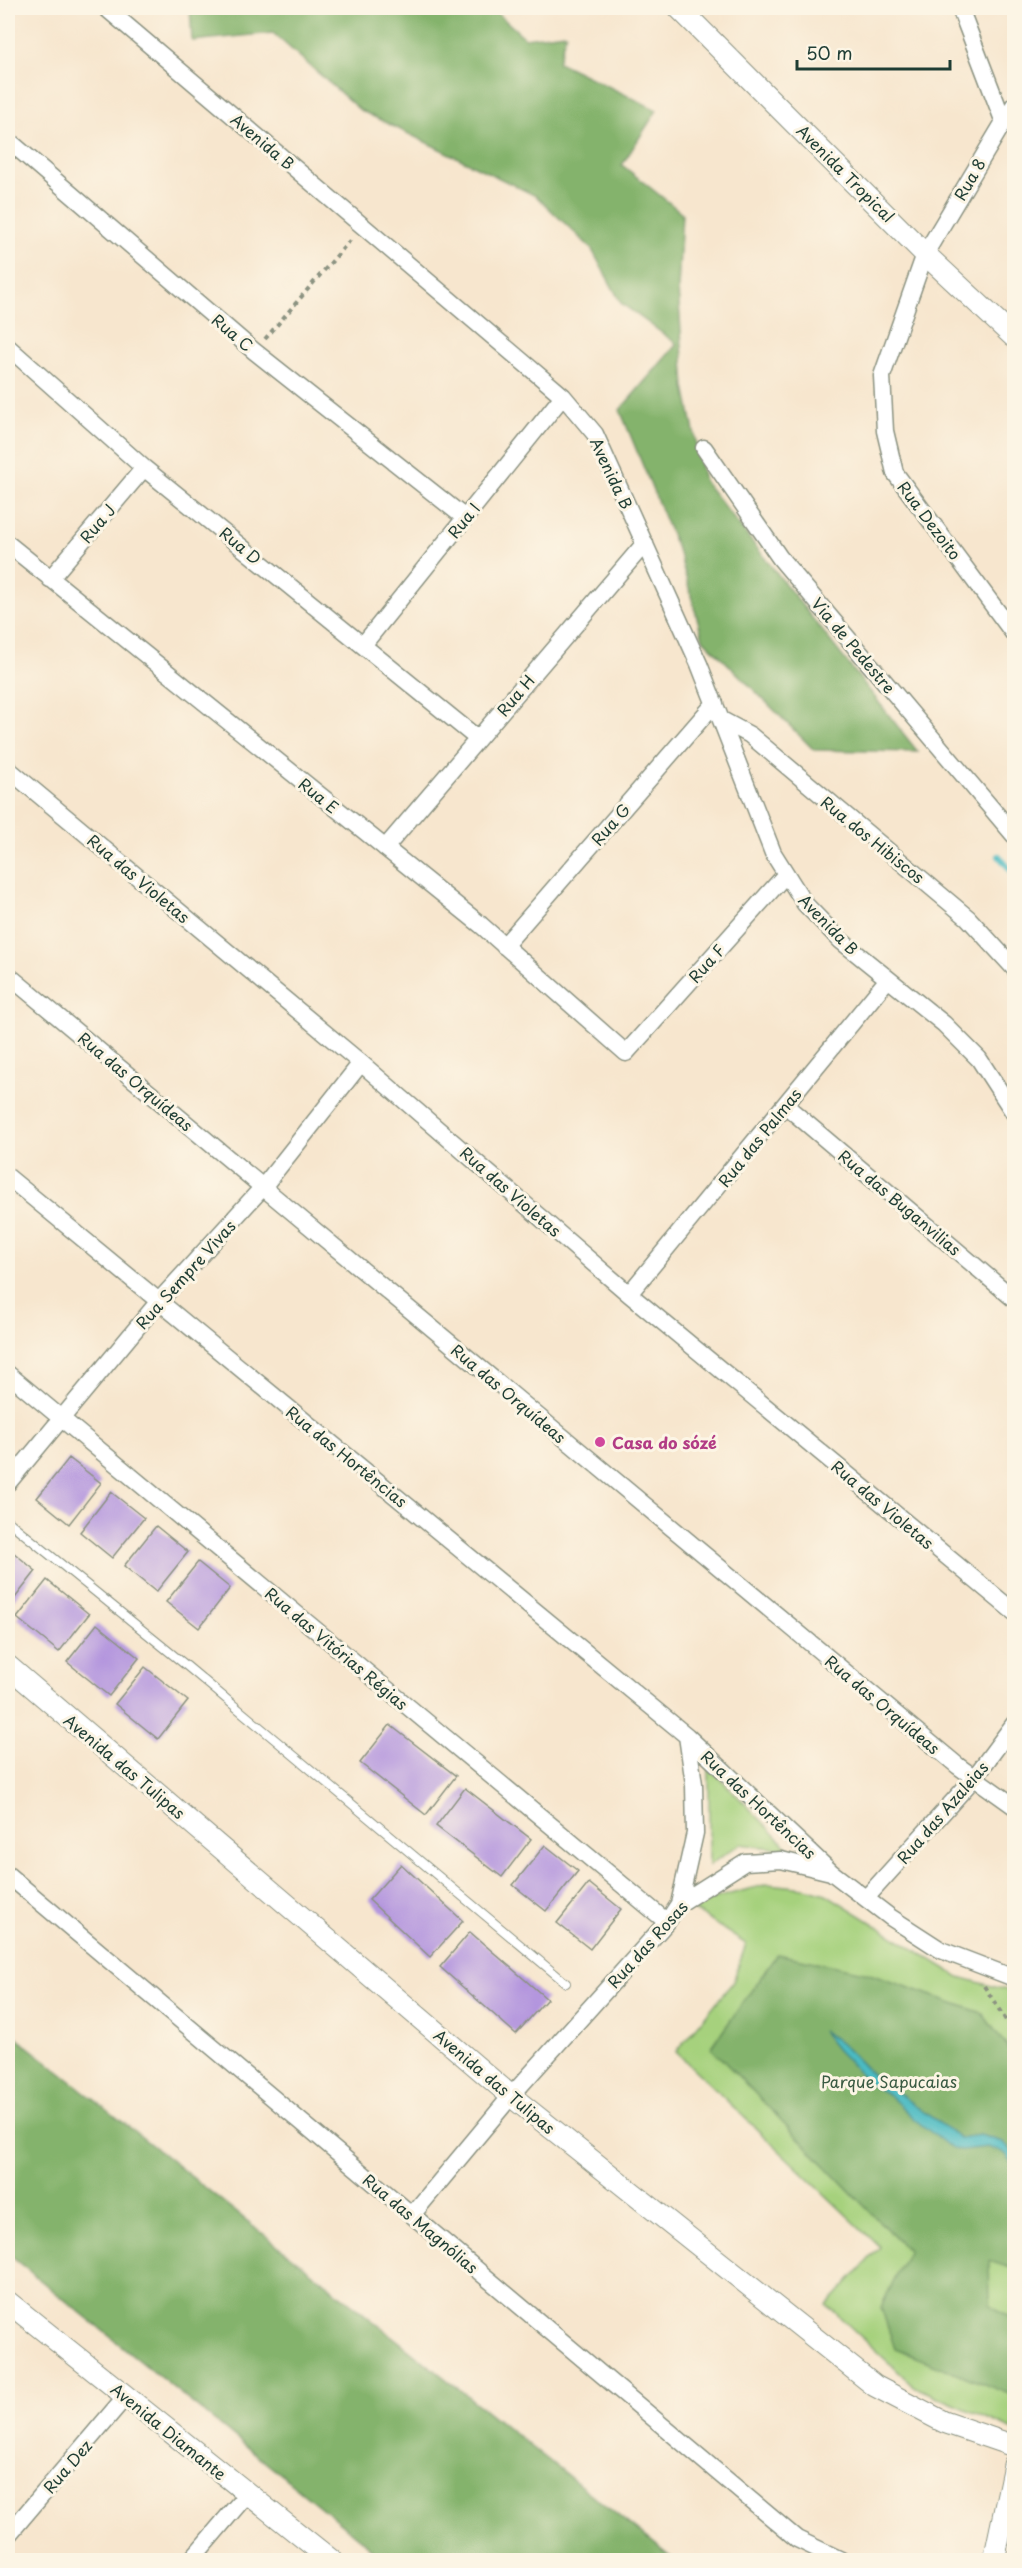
<svg xmlns="http://www.w3.org/2000/svg" width="1022" height="2568" font-family="'Playpen Sans',sans-serif">
  <style>
    .green { fill: #a6d17d; stroke: #628758; stroke-width: 1.5 }
    .forest { fill: #84b36c; stroke: #527850; stroke-width: 1.5 }
    .water { fill: #4cbbc3; stroke: #367c7c; stroke-width: 1.5 }
    .lines { fill: none; stroke-linecap: round; stroke-linejoin: round }
    .stream { stroke: #4cbbc3; stroke-width: 6 }
    .building { fill: #b395de }
    .service-casing { stroke: #8b9281; stroke-width: 10 }
    .minor-casing { stroke: #8b9281; stroke-width: 19 }
    .tertiary-casing { stroke: #8b9281; stroke-width: 23 }
    .path { stroke: #8b9281; stroke-width: 4; stroke-dasharray: 4.5 4.5; stroke-linecap: butt }
    .service { stroke: #fff; stroke-width: 8 }
    .minor { stroke: #fff; stroke-width: 16 }
    .tertiary { stroke: #fff; stroke-width: 21 }
    .hotel-dot { fill: #d1479c; stroke: #fcf5e5; stroke-width: 2 }
    .labels { text-anchor: middle; dominant-baseline: central; stroke-width: 6; stroke-linejoin: round; paint-order: stroke }
    .street-label { font-size: 16px; fill: #1f3d34; stroke: #fcf5e5 }
    .hotel-label { font-size: 16px; font-weight: bold; fill: #b23c85; stroke: #fcf5e5; text-anchor: start }
    .park-label { font-size: 16px; fill: #3a5b43; stroke: #fcf5e5 }
  </style>
  <rect width="100%" height="100%" fill="#fcf5e5"/>
  <filter id="ink" filterUnits="userSpaceOnUse"><feTurbulence type="fractalNoise" baseFrequency=".0167" numOctaves="2"/><feDisplacementMap in="SourceGraphic" scale="12" xChannelSelector="R" yChannelSelector="G"/><feConvolveMatrix kernelMatrix="1 2 1 2 8 2 1 2 1" color-interpolation-filters="sRGB"/></filter>
  <filter id="wash" filterUnits="userSpaceOnUse"><feTurbulence type="fractalNoise" baseFrequency=".008" numOctaves="4" result="noise"/><feDisplacementMap in="SourceGraphic" scale="24" xChannelSelector="R" yChannelSelector="G"/><feGaussianBlur stdDeviation="1.35" result="paint"/><feColorMatrix in="noise" values="0 0 0 0 0 0 0 0 0 0 0 0 0 0 0 0 0 1.4 0 .05"/><feComposite in="paint" operator="in"/></filter>
  <g filter="url(#wash)">
    <rect width="100%" height="100%" fill="#f7e6ce"/>
    <!-- green -->
    <path class="green" d="M709 1767 790 1850 740 1844 709 1865Z
      M768 1884 805 1888 826 1894 959 1977 1014 1992V2430L915 2387 827 2305 880 2247 676 2052 733 1982 746 1944 691 1908 715 1898Z"/>
    <!-- forest -->
    <path class="forest" d="M190 8H497L496 12 525 38 566 33 558 62 657 110 622 165 682 213 678 289 685 387 704 481 918 752 814 750 703 639 680 556 620 410 677 344 621 303 591 248 536 196 360 110 273 33 192 41Z
      M777 1954 864 1972 982 2013 1014 2056V2269L989 2261 990 2304 1014 2321V2396L895 2349 881 2307 908 2251 711 2048Z
      M8 2031 674 2560H386L8 2254Z"/>
    <!-- water -->
    <path class="water" d="M822 2031C847 2045 855 2059 875 2077 881 2082 889 2085 895 2090 915 2107 938 2121 959 2138L980 2135 1003 2142 1014 2154V2168L1006 2154 988 2147 962 2150 953 2149 946 2144 914 2119 888 2094 872 2086 837 2050Z"/>
    <g class="lines">
      <!-- stream -->
      <path class="stream" d="M999 856 1014 874"/>
    </g>
    <g id="blocks">
      <!-- building -->
      <path class="building" d="M69 1458 101 1483 69 1524 37 1498Z
        M111 1492 144 1518 112 1558 80 1532Z
        M156 1526 188 1552 156 1592 124 1566Z
        M8 1548 36 1571 8 1607Z
        M198 1562 230 1588 199 1628 166 1602Z
        M47 1580 89 1614 59 1652 17 1618Z
        M97 1624 139 1658 109 1696 67 1662Z
        M145 1667 188 1701 158 1739 115 1704Z
        M390 1725 456 1776 426 1815 360 1763Z
        M465 1788 531 1839 502 1877 436 1826Z
        M545 1845 578 1871 546 1911 513 1885Z
        M401 1864 463 1921 430 1957 369 1900Z
        M589 1883 621 1909 590 1949 557 1923Z
        M470 1932 547 1999 516 2034 440 1967Z"/>
    </g>
  </g>
  <g filter="url(#ink)">
    <use href="#blocks" fill-opacity="0" stroke="#8b9281" stroke-width="1.5"/>
    <g class="lines">
      <defs>
        <path id="service" d="M8 1521 188 1667 566 1983"/>
        <path id="minor" d="M106 8 563 396 595 434 699 664 773 853 805 904 840 940 944 1024 979 1059 1014 1113
          M960 8 1003 120
          M1014 105 925 254 882 376 885 431 895 473 1014 634
          M8 140 254 351 465 518
          M8 347 144 468 478 739
          M704 448 780 558 1014 835
          M8 544 481 925 626 1053 786 874
          M50 579 144 468
          M363 645 563 396
          M722 720 750 735 968 918 1014 968
          M8 769 361 1063 629 1294 1014 1612
          M385 848 645 543
          M504 946 715 703
          M8 975 958 1766 1014 1806
          M785 1105 1014 1299
          M8 1177 687 1736 831 1872
          M629 1294 888 979
          M8 1374 667 1922
          M8 1483 159 1301 263 1187 361 1063
          M8 1875 797 2539 841 2560
          M866 1898 974 1778 1014 1724
          M679 1904 695 1833 694 1784 687 1736
          M412 2215 511 2096 667 1922 679 1904 745 1862 781 1860 831 1872 890 1917 941 1950 1014 1978
          M8 2535 126 2396
          M191 2560 247 2494"/>
        <path id="tertiary" d="M679 8 925 254 1014 337
          M8 1666 511 2096 875 2386 944 2422 1014 2446
          M8 2302 331 2560
          M994 2560 1014 2465"/>
      </defs>
      <!-- service casing -->
      <use href="#service" class="service-casing"/>
      <!-- minor casing -->
      <use href="#minor" class="minor-casing"/>
      <!-- tertiary casing -->
      <use href="#tertiary" class="tertiary-casing"/>
      <!-- path -->
      <path class="path" d="M265 339 352 238
        M984 1986 1009 2025 1014 2027"/>
      <!-- service -->
      <use href="#service" class="service"/>
      <!-- minor -->
      <use href="#minor" class="minor"/>
      <!-- tertiary -->
      <use href="#tertiary" class="tertiary"/>
    </g>
  </g>
  <!-- markers -->
  <circle class="hotel-dot" cx="600" cy="1442" r="6"/>
  <g class="labels">
    <!-- street labels -->
    <g class="street-label">
      <text transform="translate(263 141) rotate(40)">Avenida B</text>
      <text transform="translate(846 173) rotate(45)">Avenida Tropical</text>
      <text transform="translate(969 179) rotate(-60)">Rua 8</text>
      <text transform="translate(233 332) rotate(40)">Rua C</text>
      <text transform="translate(612 473) rotate(65)">Avenida B</text>
      <text transform="translate(463 520) rotate(-51)">Rua I</text>
      <text transform="translate(930 520) rotate(53)">Rua Dezoito</text>
      <text transform="translate(97 523) rotate(-50)">Rua J</text>
      <text transform="translate(241 545) rotate(39)">Rua D</text>
      <text transform="translate(854 645) rotate(50)">Via de Pedestre</text>
      <text transform="translate(515 695) rotate(-50)">Rua H</text>
      <text transform="translate(319 795) rotate(39)">Rua E</text>
      <text transform="translate(610 824) rotate(-49)">Rua G</text>
      <text transform="translate(873 839) rotate(39)">Rua dos Hibiscos</text>
      <text transform="translate(139 878) rotate(40)">Rua das Violetas</text>
      <text transform="translate(829 924) rotate(46)">Avenida B</text>
      <text transform="translate(706 963) rotate(-48)">Rua F</text>
      <text transform="translate(136 1081) rotate(40)">Rua das Orquídeas</text>
      <text transform="translate(759 1137) rotate(-51)">Rua das Palmas</text>
      <text transform="translate(511 1191) rotate(41)">Rua das Violetas</text>
      <text transform="translate(900 1202) rotate(40)">Rua das Buganvilias</text>
      <text transform="translate(185 1274) rotate(-48)">Rua Sempre Vivas</text>
      <text transform="translate(509 1393) rotate(40)">Rua das Orquídeas</text>
      <text transform="translate(347 1456) rotate(39)">Rua das Hortências</text>
      <text transform="translate(883 1504) rotate(40)">Rua das Violetas</text>
      <text transform="translate(337 1648) rotate(40)">Rua das Vitórias Régias</text>
      <text transform="translate(883 1704) rotate(40)">Rua das Orquídeas</text>
      <text transform="translate(125 1766) rotate(40)">Avenida das Tulipas</text>
      <text transform="translate(759 1804) rotate(43)">Rua das Hortências</text>
      <text transform="translate(942 1812) rotate(-49)">Rua das Azaleias</text>
      <text transform="translate(647 1944) rotate(-48)">Rua das Rosas</text>
      <text transform="translate(495 2081) rotate(40)">Avenida das Tulipas</text>
      <text transform="translate(421 2223) rotate(40)">Rua das Magnólias</text>
      <text transform="translate(169 2431) rotate(39)">Avenida Diamante</text>
      <text transform="translate(67 2466) rotate(-49)">Rua Dez</text>
    </g>
    <!-- hotel labels -->
    <g class="hotel-label">
      <text x="612" y="1442">Casa do sózé</text>
    </g>
    <!-- park labels -->
    <g class="park-label">
      <text x="889" y="2081">Parque Sapucaias</text>
    </g>
  </g>
  <!-- margin -->
  <rect width="1022" height="2568" fill="none" stroke="#fcf5e5" stroke-width="30"/>
  <!-- scale -->
  <path d="M797 60v9h153v-9" fill="none" stroke="#1f3d34" stroke-width="3"/>
  <text x="806" y="60" font-size="18" fill="#1f3d34" stroke="#fcf5e5" stroke-width="4.5" paint-order="stroke">50 m</text>
</svg>
